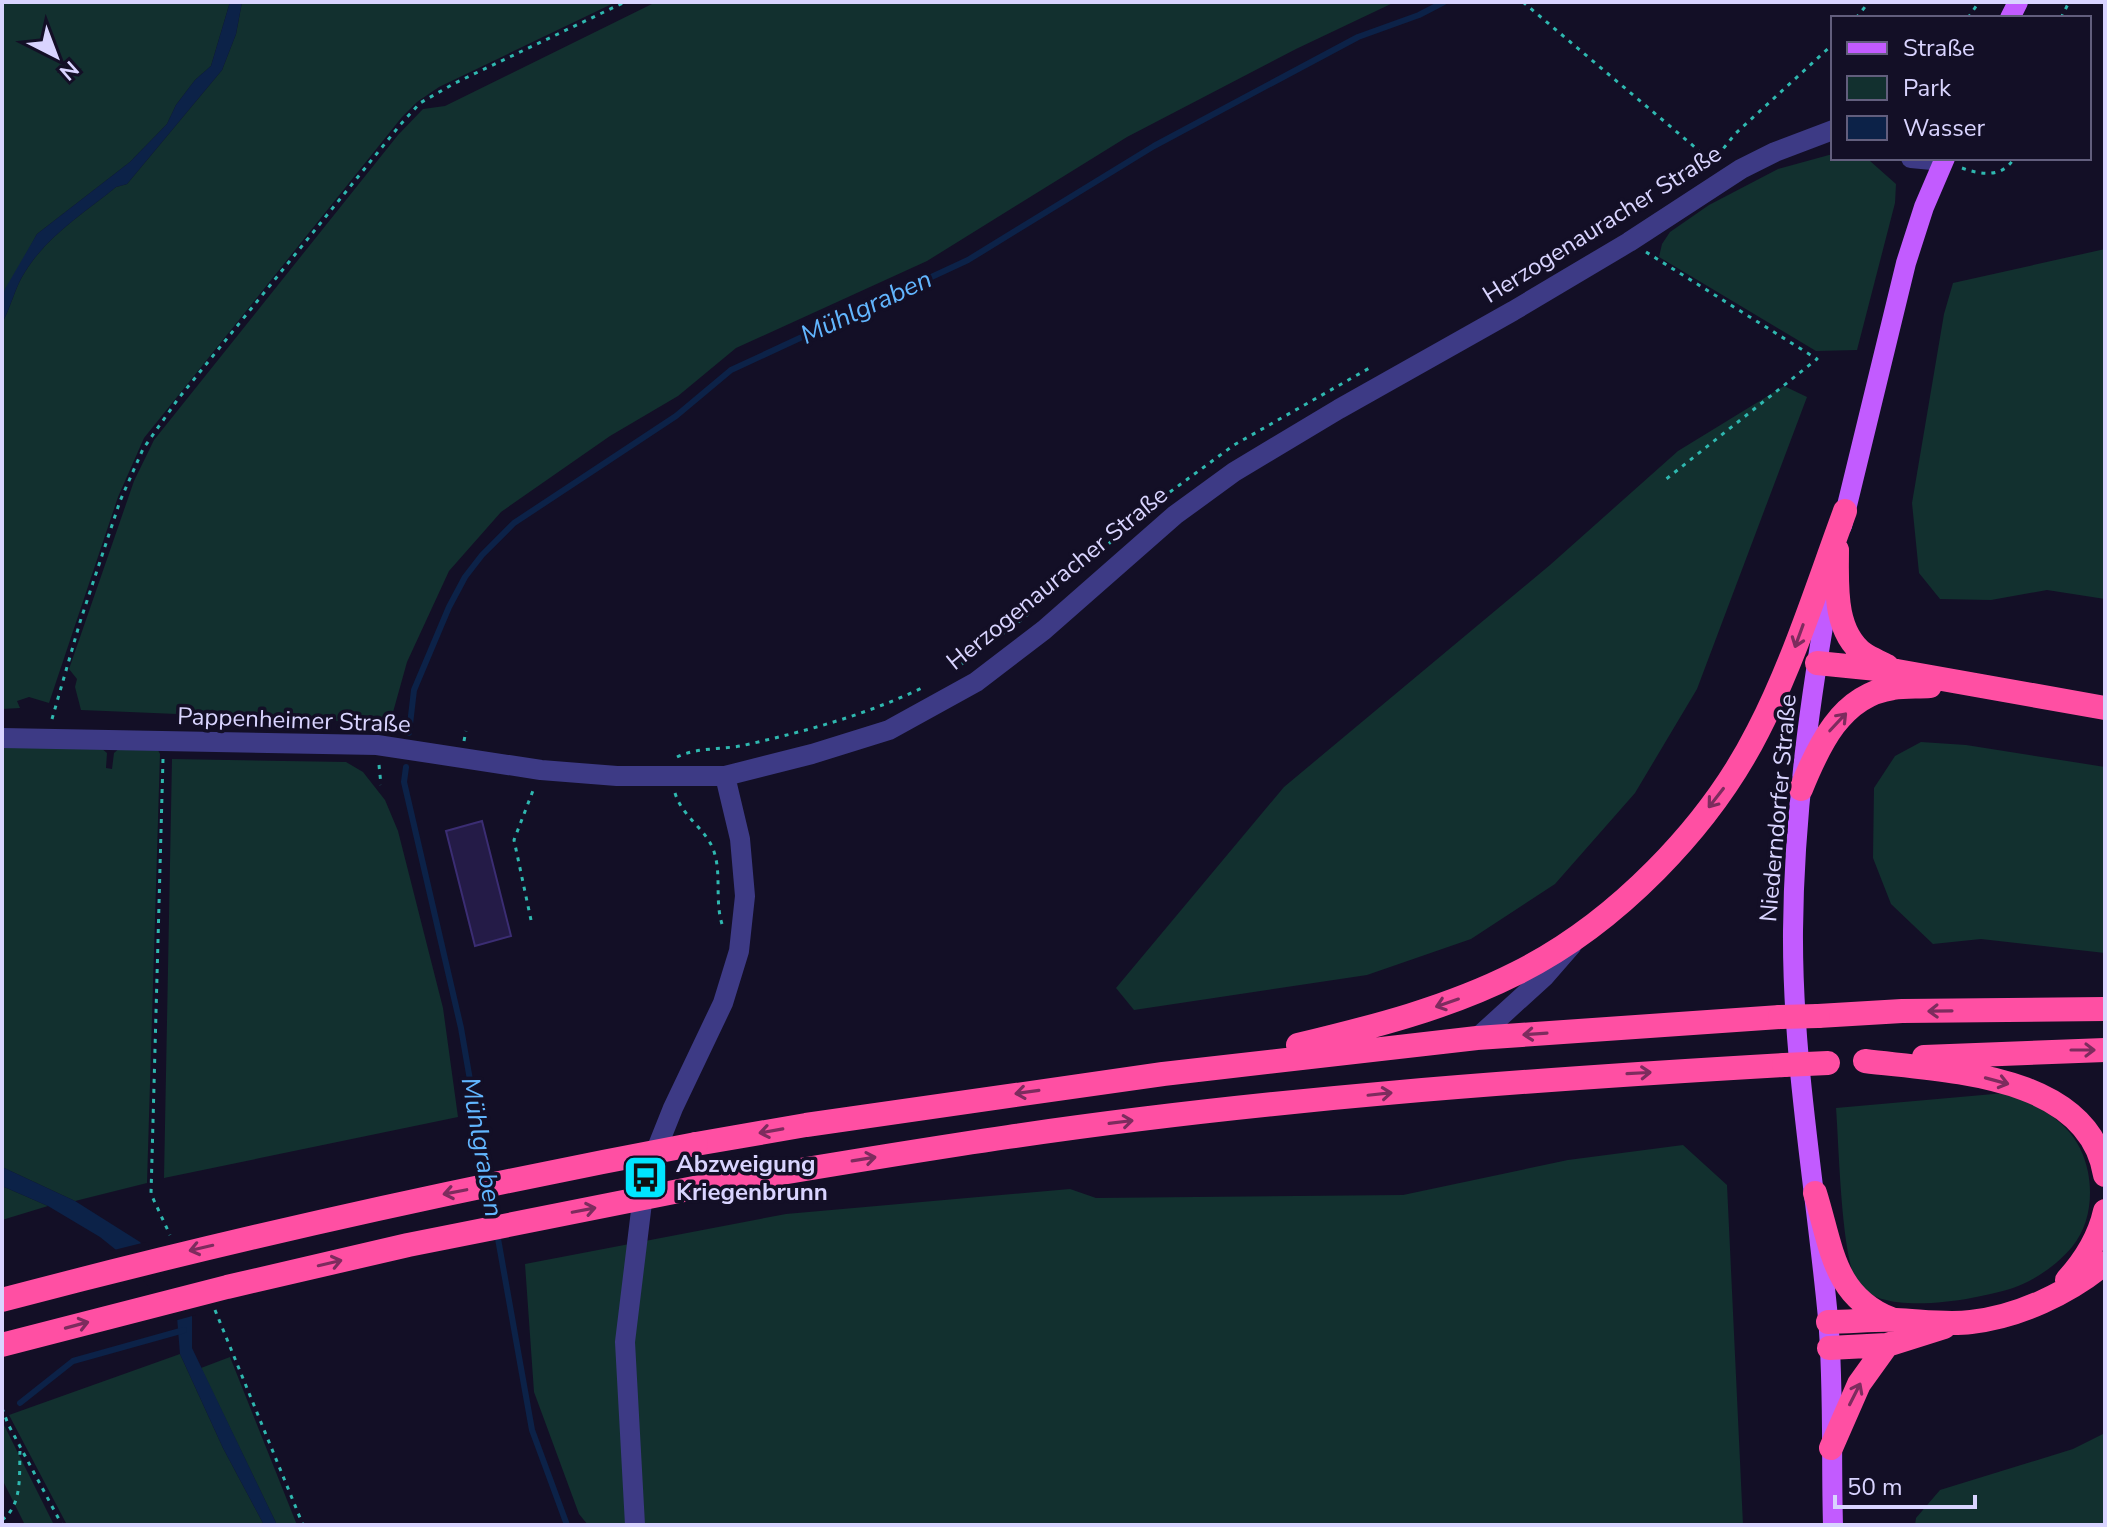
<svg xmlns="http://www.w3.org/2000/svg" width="2107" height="1527" font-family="'Nunito Sans',sans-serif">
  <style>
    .green { fill: #12302f }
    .water { fill: #0c2248 }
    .pier { fill: #130f26 }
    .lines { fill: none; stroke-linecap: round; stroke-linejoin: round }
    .stream { stroke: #0c2248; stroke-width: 6 }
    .building { fill: #241b47; stroke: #3b2d73; stroke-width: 2 }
    .path { stroke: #2fb8b0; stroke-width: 3; stroke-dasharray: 4 6; stroke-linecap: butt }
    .minor { stroke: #3d3a85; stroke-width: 20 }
    .major { stroke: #c25bff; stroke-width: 20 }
    .highway { stroke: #ff4fa3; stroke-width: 24 }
    .highway-bridge { stroke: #ff4fa3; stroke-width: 24 }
    .oneway { stroke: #7d2c5e }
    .labels { text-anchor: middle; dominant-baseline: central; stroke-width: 7; stroke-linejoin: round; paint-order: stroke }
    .street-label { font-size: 24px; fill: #d9d4ff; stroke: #130f26 }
    .poi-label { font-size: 24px; font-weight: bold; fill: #d9d4ff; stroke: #130f26; text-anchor: start }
    .water-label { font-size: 26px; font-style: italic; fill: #62b6ff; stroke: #130f26 }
  </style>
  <rect width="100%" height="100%" fill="#130f26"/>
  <!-- green -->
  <path class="green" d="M2 2H230L211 66 195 80 176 105 167 124 130 162 37 234 2 298Z
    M242 2H616L439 87 417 102 402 117 144 438 118 497 49 703 29 697 17 701 20 708 2 709V323C11 307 15 287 25 272 47 236 84 213 116 187L127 184 222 70 236 34Z
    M656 2H1395L1296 49 1127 137 927 261 736 348 678 396 610 436 501 512 449 571 407 662 390 723 81 710 75 687 77 679 69 669 134 481 154 440 398 135 423 109 445 106Z
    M1829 155H1833V158L1870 161 1896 184 1895 203 1857 350 1816 351 1659 257 1662 244 1670 232 1709 205 1778 169Z
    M2105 249V599L2047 590 1991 600 1940 599 1919 573 1912 503 1944 314 1953 283Z
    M1784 386 1807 397 1697 689 1635 793 1555 884 1471 939 1367 975 1134 1010 1116 988 1284 787 1550 565 1678 451Z
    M1921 742 1966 745 2105 767V953L1981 939 1933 944 1891 904 1873 858 1874 788 1895 756Z
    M2 745 101 748 107 753 106 768 112 769 114 753 121 747 157 748 160 754 147 1183 75 1201 2 1167Z
    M172 759 346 762 363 772 385 800 398 831 443 1008 458 1117 164 1178Z
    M2005 1093C2044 1108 2079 1126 2088 1172 2093 1198 2089 1226 2072 1247 2058 1264 2034 1281 2013 1288 1978 1299 1880 1319 1857 1282 1841 1254 1839 1145 1836 1108Z
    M1683 1145 1727 1185 1743 1525H588L579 1514 534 1392 525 1264 786 1214 1070 1189 1096 1198 1403 1195 1568 1160Z
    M2 1186 48 1206 2 1220Z
    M180 1354 223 1448 264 1525H67L9 1415Z
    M230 1357 297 1525H277L201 1368Z
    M2 1421 54 1525H25L2 1479Z
    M2105 1433V1525H1915L1916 1518 1940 1490 2073 1449Z"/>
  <!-- water -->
  <path class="water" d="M230 2H242L236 34 222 70 127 184 116 187C84 213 47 236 25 272 15 287 11 307 2 323V298L5 289 37 234 130 162 167 124 176 105 195 80 211 66Z
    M2 1167 75 1201 140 1242 192 1315V1348L277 1525H264L223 1448 180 1354 177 1317 141 1270 100 1237 48 1206 2 1186Z"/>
  <!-- pier -->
  <path class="pier" d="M146 1242 177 1284 196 1315 174 1321 138 1273 110 1251Z"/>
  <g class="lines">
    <!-- stream -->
    <path class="stream" d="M409 733 414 690 449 607 465 577 482 555 514 523 676 416 731 370 968 260 1154 146 1358 37 1419 15 1444 2
      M406 767 404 782 461 1028 487 1178
      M489 1190 495 1222
      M497 1233 532 1430 567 1525
      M20 1403 73 1361 184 1330"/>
  </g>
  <!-- building -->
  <path class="building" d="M482 821 511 936 475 946 446 831Z"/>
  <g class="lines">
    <!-- path -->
    <path class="path" d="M1523 2 1697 149 1711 164
      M1856 18 1869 2
      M1968 18 1979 2
      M2061 18 2069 2
      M1711 164 1735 134 1833 44
      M1962 168C1981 175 2003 178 2014 158
      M1646 252 1817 359 1665 480
      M954 670 1021 620 1159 500 1234 445 1373 366
      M52 719 80 622 120 501 143 449 178 399 400 125 420 103 455 83 625 2
      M464 741 466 731
      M677 757C697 747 723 750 745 745 807 731 865 715 922 688
      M163 759 151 1194 170 1235
      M379 765 381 785
      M675 793C683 819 709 830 715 855 721 877 715 902 722 924
      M531 920 514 840 534 788
      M215 1310 303 1525
      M2 1408 8 1424 62 1525
      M2 1520C23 1505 19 1473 20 1450"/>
    <!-- minor -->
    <path class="minor" d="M1911 158 1943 161
      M2 738 377 745 541 770 617 776H725L812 754 889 730 976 682 1044 630 1175 515 1234 472 1339 409 1513 311 1629 242 1741 169 1775 152 1833 130
      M1477 1038 1545 976 1572 945
      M635 1525 625 1342 645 1178 673 1108 723 1003 739 951 745 896 740 839 725 776"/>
    <!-- major -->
    <path class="major" d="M2010 18 2018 2
      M1842 526 1906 263 1924 207 1945 158
      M1831 581C1810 697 1794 814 1793 931 1792 1060 1816 1190 1828 1318 1834 1387 1831 1457 1833 1525"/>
    <!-- highway -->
    <path class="highway" d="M1837 550C1837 584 1833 631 1864 654 1871 659 1880 662 1887 666
      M1817 663 1897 671 2105 708
      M1801 789C1818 747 1841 695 1893 688 1905 686 1918 687 1930 686
      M1818 1016 1902 1011 2105 1009
      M1298 1045C1373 1027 1448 1008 1517 973 1615 924 1709 828 1758 731 1794 661 1818 584 1845 511
      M1924 1057 2105 1050
      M1865 1061C1944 1071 2089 1073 2105 1175
      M696 1144 806 1125 1163 1074 1477 1038 1780 1017
      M704 1186C805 1169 907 1152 1008 1137 1265 1099 1525 1080 1784 1065
      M1815 1193C1832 1247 1833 1296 1891 1319
      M2067 1280C2086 1259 2099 1238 2105 1211
      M1828 1322C1851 1322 1874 1319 1896 1320 1921 1321 1946 1325 1971 1322 2018 1317 2069 1293 2105 1263
      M1829 1348 1887 1345 1944 1327
      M1831 1448 1859 1384 1887 1345"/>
    <!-- highway-bridge -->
    <path class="highway-bridge" d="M1780 1017 1818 1016
      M1784 1065 1828 1063
      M2 1300C232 1239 463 1188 696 1144
      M2 1345 227 1287 408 1245 704 1186"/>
  </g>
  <!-- one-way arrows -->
  <defs><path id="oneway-shaft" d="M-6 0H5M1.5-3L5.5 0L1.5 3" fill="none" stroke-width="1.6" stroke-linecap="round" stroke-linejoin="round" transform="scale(2)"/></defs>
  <g class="oneway">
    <use href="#oneway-shaft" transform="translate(1799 636) rotate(110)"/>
    <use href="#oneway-shaft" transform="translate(1838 722) rotate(-47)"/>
    <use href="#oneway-shaft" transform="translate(1716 798) rotate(128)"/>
    <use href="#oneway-shaft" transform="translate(1447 1003) rotate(161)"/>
    <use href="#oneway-shaft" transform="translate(1940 1011) rotate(179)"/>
    <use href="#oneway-shaft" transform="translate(1535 1034) rotate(176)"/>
    <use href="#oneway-shaft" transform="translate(2083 1050)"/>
    <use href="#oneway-shaft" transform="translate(1639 1073) rotate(-3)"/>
    <use href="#oneway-shaft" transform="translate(1997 1081) rotate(15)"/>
    <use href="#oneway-shaft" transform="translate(1027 1092) rotate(172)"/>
    <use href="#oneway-shaft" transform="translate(1380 1094) rotate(-6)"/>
    <use href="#oneway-shaft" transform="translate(1121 1122) rotate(-7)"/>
    <use href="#oneway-shaft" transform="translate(771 1131) rotate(170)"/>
    <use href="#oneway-shaft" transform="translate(864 1159) rotate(-9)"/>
    <use href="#oneway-shaft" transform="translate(455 1192) rotate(169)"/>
    <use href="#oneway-shaft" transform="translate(584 1210) rotate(-11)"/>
    <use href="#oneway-shaft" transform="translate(201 1248) rotate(167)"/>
    <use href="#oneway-shaft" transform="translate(330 1263) rotate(-13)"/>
    <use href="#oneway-shaft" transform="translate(77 1325) rotate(-15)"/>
    <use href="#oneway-shaft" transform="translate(1855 1394) rotate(-63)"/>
  </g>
  <!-- icons -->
  <defs>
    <symbol id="bus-square" viewBox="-11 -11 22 22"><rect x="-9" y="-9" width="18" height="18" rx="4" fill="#00e5ff" stroke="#130f26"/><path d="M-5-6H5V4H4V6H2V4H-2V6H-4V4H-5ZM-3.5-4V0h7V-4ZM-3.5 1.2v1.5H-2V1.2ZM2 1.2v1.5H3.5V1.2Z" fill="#111"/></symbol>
  </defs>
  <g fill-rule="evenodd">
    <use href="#bus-square" x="620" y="1152" width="51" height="51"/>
  </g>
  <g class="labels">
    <!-- street labels -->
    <g class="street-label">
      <text transform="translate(1602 224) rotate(-32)">Herzogenauracher Straße</text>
      <text transform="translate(1057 578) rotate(-39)">Herzogenauracher Straße</text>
      <text transform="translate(294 720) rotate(2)">Pappenheimer Straße</text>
      <text transform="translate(1778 808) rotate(-85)">Niederndorfer Straße</text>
    </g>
    <!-- poi labels -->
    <g class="poi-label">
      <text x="676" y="1164">Abzweigung<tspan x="676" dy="28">Kriegenbrunn</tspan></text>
    </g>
    <!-- water labels -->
    <g class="water-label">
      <text transform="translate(866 307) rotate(-25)">Mühlgraben</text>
      <text transform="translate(482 1147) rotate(80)">Mühlgraben</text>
    </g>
  </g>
  <!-- border -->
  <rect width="2107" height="1527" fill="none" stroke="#d9d4ff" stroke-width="8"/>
  <!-- legend -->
  <rect x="1831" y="16" width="260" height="144" fill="#130f26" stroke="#625e7d" stroke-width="2"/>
  <rect x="1847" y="42" width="40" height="12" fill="#c25bff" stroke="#625e7d" stroke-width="2"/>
  <text x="1903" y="56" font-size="24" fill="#d9d4ff">Straße</text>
  <rect x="1847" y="76" width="40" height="24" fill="#12302f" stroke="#625e7d" stroke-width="2"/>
  <text x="1903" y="96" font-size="24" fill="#d9d4ff">Park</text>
  <rect x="1847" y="116" width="40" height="24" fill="#0c2248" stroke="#625e7d" stroke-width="2"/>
  <text x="1903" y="136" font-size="24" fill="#d9d4ff">Wasser</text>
  <!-- north arrow -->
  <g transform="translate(56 56) rotate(138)" stroke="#130f26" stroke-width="6" paint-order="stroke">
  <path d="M0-6L14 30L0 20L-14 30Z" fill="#d9d4ff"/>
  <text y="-12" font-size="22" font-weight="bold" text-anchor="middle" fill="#d9d4ff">N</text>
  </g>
  <!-- scale -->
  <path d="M1835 1495v12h140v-12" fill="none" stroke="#d9d4ff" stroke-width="4"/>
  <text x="1847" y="1495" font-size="24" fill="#d9d4ff" stroke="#130f26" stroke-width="6" paint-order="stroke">50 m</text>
</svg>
